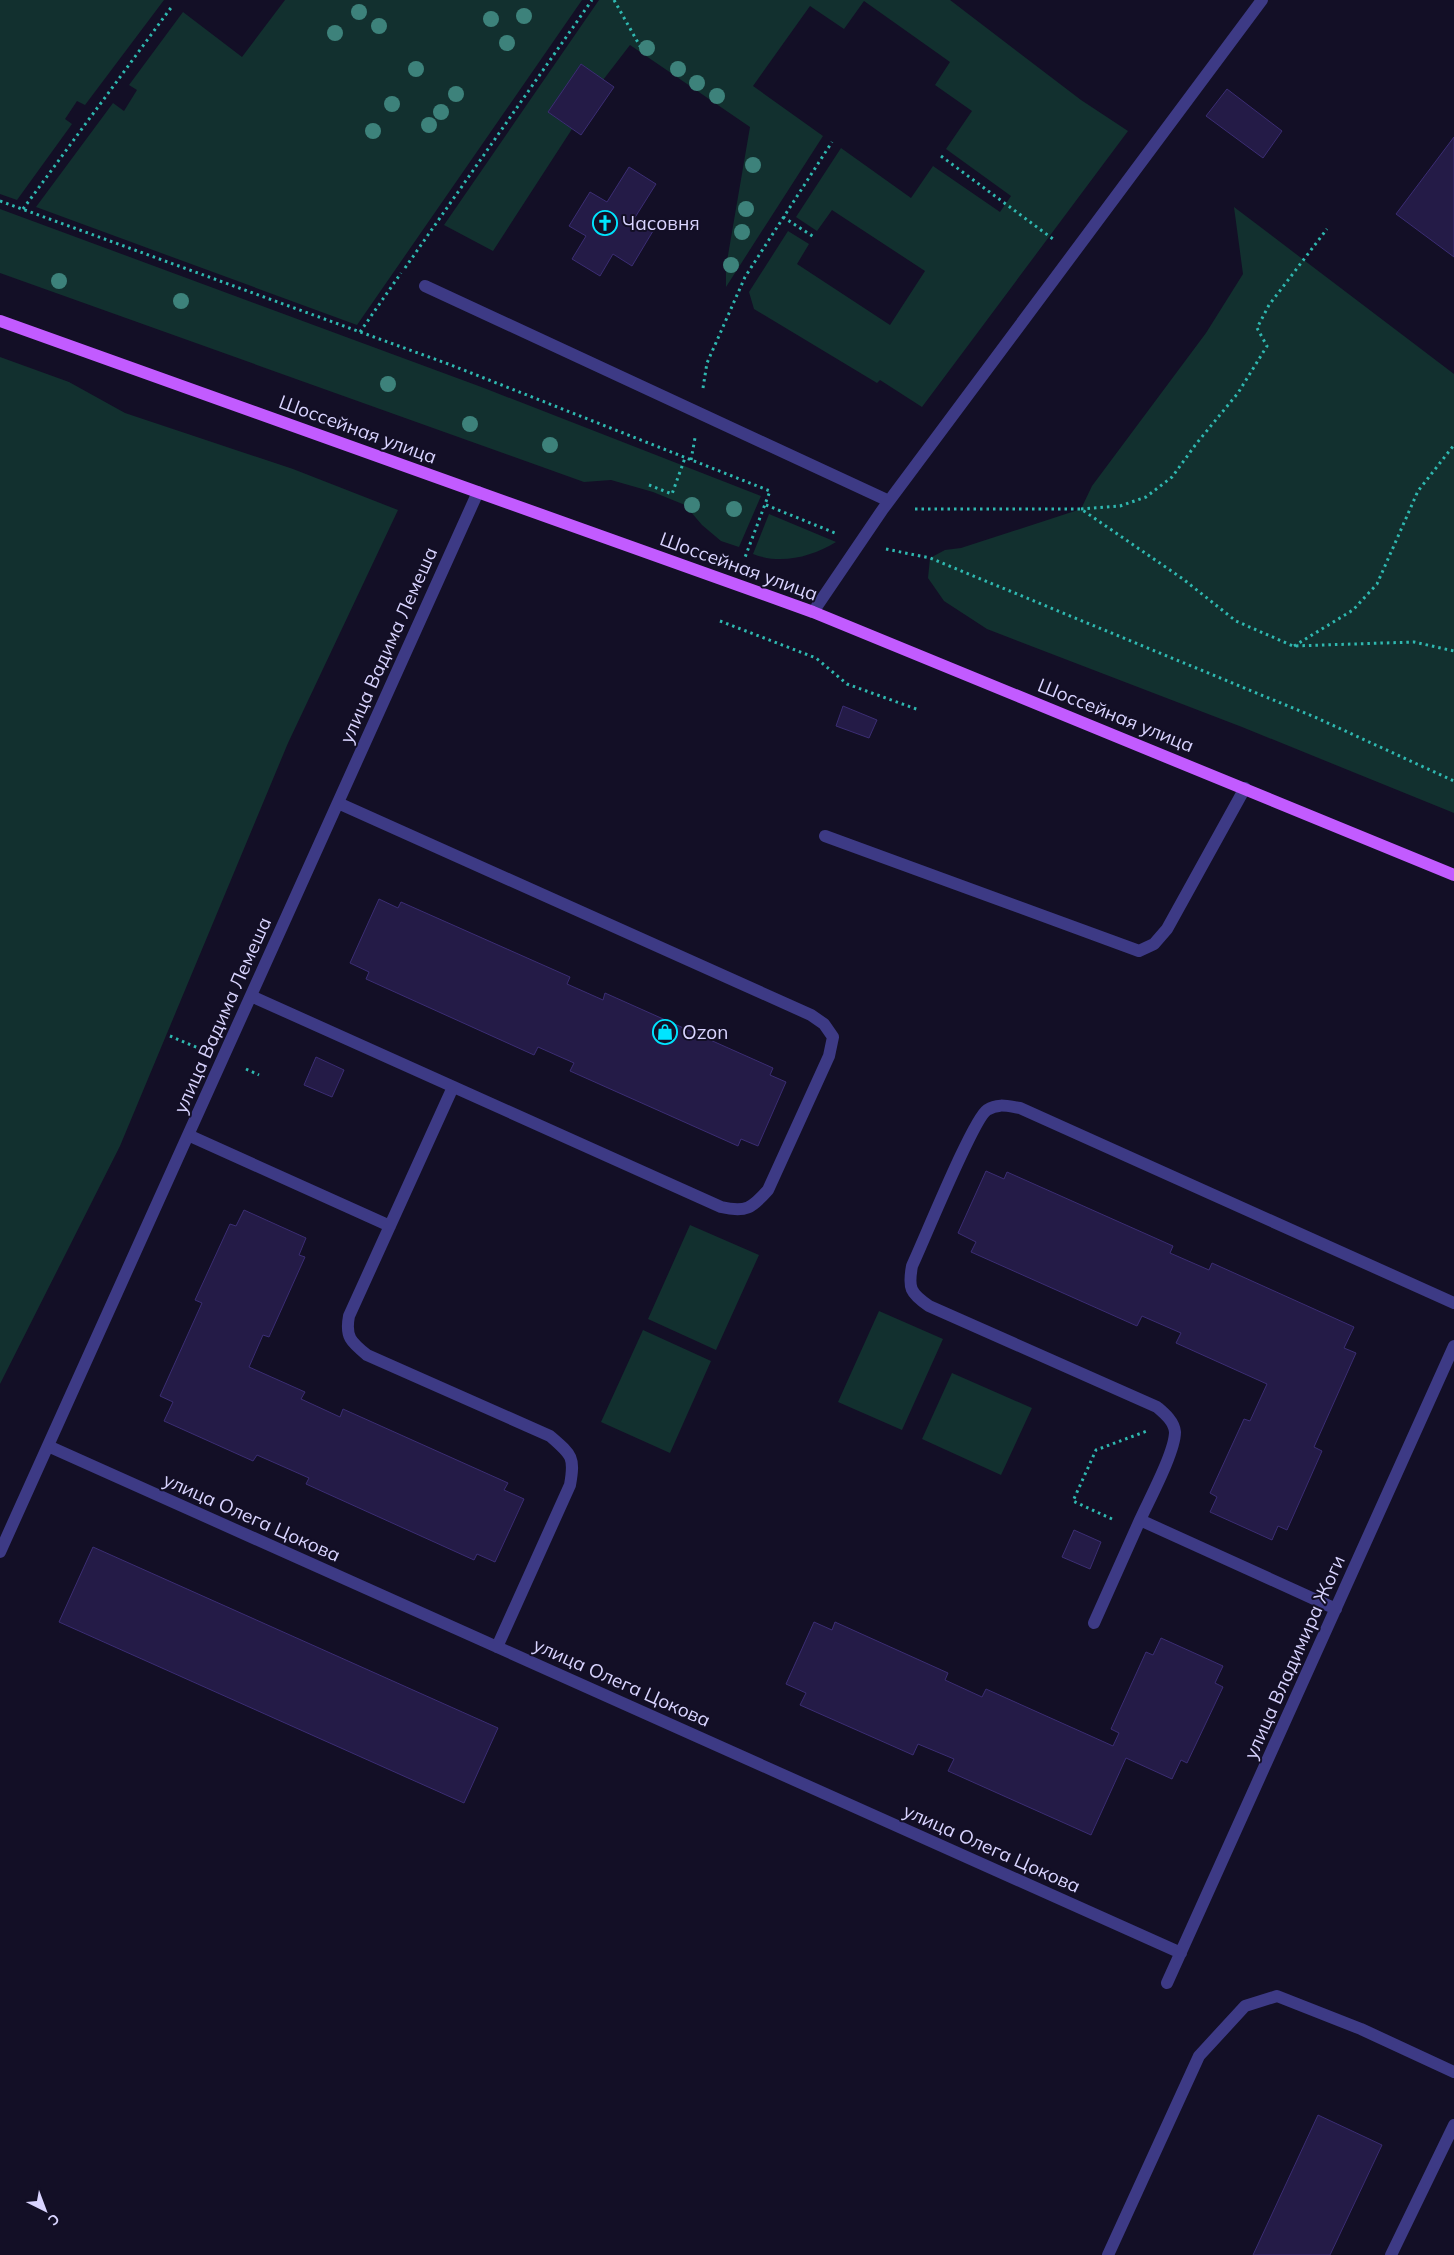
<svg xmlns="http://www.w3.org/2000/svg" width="1454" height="2255" font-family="Mulish,sans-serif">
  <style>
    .green { fill: #12302f }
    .building { fill: #241b47; stroke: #3b2d73 }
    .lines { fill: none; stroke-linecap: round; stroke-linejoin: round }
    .path { stroke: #2fb8b0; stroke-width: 3; stroke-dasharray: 2.5 4; stroke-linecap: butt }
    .minor { stroke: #3d3a85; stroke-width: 12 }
    .major { stroke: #c25bff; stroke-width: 12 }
    .tree { fill: #3d827b }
    .labels { text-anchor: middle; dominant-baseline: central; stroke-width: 4; stroke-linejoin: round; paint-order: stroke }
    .poi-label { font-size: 19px; fill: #d9d4ff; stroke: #130f26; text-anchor: start }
    .street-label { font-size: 19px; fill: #d9d4ff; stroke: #130f26 }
  </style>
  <rect width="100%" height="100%" fill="#130f26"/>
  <!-- green -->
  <path class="green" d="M0 0H164L85 105 77 101 65 119 72 124 17 200 0 194Z
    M285 0H582L357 325 36 207 113 103 124 111 137 90 129 85 183 12 242 57Z
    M599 0H950L1081 100 1128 131 922 407 880 380 877 383 754 309 749 292 788 231 809 244 797 264 890 325 925 271 832 210 817 231 796 217 841 148 911 198 933 166 1000 212 1011 196 946 149 972 111 935 85 950 62 864 1 844 29 810 6 753 86 823 136 726 287V267L750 127 630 45 603 80 581 64 549 112 572 129 493 251 444 225Z
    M1234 207 1454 374V813L1242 727 987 629 944 601 928 578 930 558 945 550 961 548 1081 509 1092 486 1206 333 1243 274Z
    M0 209 484 388 761 496 739 547 721 541 702 525 685 505 653 492 611 480 584 482 0 273Z
    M0 357 69 382 125 413 293 469 398 510 288 743 120 1146 0 1384Z
    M769 514 836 542C811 557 781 565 753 554Z
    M690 1225 759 1255 716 1350 648 1319Z
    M879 1311 943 1339 902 1430 838 1402Z
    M643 1330 711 1361 670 1453 601 1422Z
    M952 1373 1032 1408 1001 1475 922 1439Z"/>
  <!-- building -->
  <path class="building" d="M581 64 614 87 581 135 548 112Z
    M1227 89 1282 131 1263 158 1206 116Z
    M1454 137V257L1396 214Z
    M629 167 656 184 634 219 653 231 632 266 613 254 600 276 572 259 586 236 569 226 590 192 607 202Z
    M843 706 877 720 869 738 836 726Z
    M379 899 398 908 401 902 570 977 567 984 603 1000 605 993 773 1068 770 1075 786 1082 758 1146 741 1139 738 1146 570 1071 574 1063 538 1047 534 1055 366 979 369 972 350 963Z
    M316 1057 344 1070 332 1097 304 1085Z
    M986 1171 1004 1179 1007 1172 1173 1246 1170 1253 1209 1270 1212 1263 1354 1327 1344 1348 1356 1353 1314 1447 1322 1451 1287 1530 1278 1526 1272 1540 1210 1512 1217 1497 1210 1493 1244 1419 1250 1421 1267 1384 1176 1343 1181 1333 1142 1316 1137 1326 971 1252 976 1242 958 1233Z
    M244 1210 306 1238 299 1255 305 1257 269 1337 263 1335 249 1367 305 1392 301 1399 340 1417 343 1409 508 1483 504 1490 524 1499 495 1562 477 1554 474 1560 306 1484 309 1478 257 1455 253 1461 164 1421 173 1402 160 1396 202 1303 195 1300 230 1224 236 1226Z
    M1074 1530 1101 1542 1090 1569 1062 1557Z
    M93 1547 498 1728 464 1803 59 1622Z
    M814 1622 832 1630 835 1622 948 1673 945 1680 982 1697 986 1689 1113 1746 1119 1733 1111 1729 1146 1652 1153 1655 1161 1638 1223 1666 1215 1683 1223 1687 1187 1763 1181 1760 1172 1779 1126 1758 1091 1835 948 1771 954 1759 918 1744 913 1755 800 1705 806 1693 786 1684Z
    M1318 2115 1382 2145 1330 2255H1253Z"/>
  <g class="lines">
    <!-- path -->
    <path class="path" d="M614 0 645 55
      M941 156 1053 239
      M0 201 451 365 770 491 744 560
      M23 209 173 5
      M783 217 814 237
      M405 268 592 0
      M360 332 401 273
      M703 388 707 363 745 277 832 142
      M691 460 695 438
      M649 485 672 494 685 458
      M766 505 835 533
      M915 509H1081L1183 579 1236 621 1293 646 1414 642 1454 651
      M1081 509 1120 506 1146 497 1172 477 1196 444 1238 393 1267 346 1257 328 1269 305 1327 229
      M886 549 930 558 1317 718 1454 781
      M720 621 816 658 847 684 919 710
      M1294 646 1353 610 1377 584 1418 491 1454 445
      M170 1036 198 1048
      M246 1069 259 1075
      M1112 1519 1073 1501 1096 1450 1147 1431"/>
    <!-- minor -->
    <path class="minor" d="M425 286 889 501
      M813 612 883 509 1262 0
      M825 836 1139 951 1154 944 1167 929 1245 788
      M251 996 721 1207C746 1213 752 1208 768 1190L829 1056 833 1037 824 1024 811 1015 338 803
      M453 1087 349 1316C345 1337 351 1342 367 1355L550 1436C572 1455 575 1457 570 1485L497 1647
      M188 1135 390 1226
      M48 1446 1181 1953
      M0 1552 478 492
      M1336 1609 1140 1520C1149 1500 1175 1452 1175 1432 1174 1421 1164 1413 1157 1407L929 1306C910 1293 908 1288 912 1266 923 1243 973 1119 987 1110 998 1103 1007 1106 1020 1108L1454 1303
      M1094 1623 1140 1520
      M1167 1983 1454 1346
      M1108 2255 1199 2056 1245 2006 1277 1996 1361 2029 1454 2072
      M1391 2255 1454 2125"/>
    <!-- major -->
    <path class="major" d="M0 321 813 612 1454 875"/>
  </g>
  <!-- trees -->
  <g class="tree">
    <circle cx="359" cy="12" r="8"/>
    <circle cx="524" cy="16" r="8"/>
    <circle cx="491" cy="19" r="8"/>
    <circle cx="379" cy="26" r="8"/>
    <circle cx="335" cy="33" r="8"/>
    <circle cx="507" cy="43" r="8"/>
    <circle cx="647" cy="48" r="8"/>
    <circle cx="416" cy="69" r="8"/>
    <circle cx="678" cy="69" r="8"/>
    <circle cx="697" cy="83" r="8"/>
    <circle cx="456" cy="94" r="8"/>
    <circle cx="717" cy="96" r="8"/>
    <circle cx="392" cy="104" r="8"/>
    <circle cx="441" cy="112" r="8"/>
    <circle cx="429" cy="125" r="8"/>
    <circle cx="373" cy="131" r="8"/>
    <circle cx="753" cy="165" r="8"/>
    <circle cx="746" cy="209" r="8"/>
    <circle cx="742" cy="232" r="8"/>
    <circle cx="731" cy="265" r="8"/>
    <circle cx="59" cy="281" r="8"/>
    <circle cx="181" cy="301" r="8"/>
    <circle cx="388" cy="384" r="8"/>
    <circle cx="470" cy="424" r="8"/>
    <circle cx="550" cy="445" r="8"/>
    <circle cx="692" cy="505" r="8"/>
    <circle cx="734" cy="509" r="8"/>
  </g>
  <!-- icons -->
  <defs>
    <symbol id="church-ring" viewBox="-11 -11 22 22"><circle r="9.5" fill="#130f26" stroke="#00e5ff" stroke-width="1.5"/><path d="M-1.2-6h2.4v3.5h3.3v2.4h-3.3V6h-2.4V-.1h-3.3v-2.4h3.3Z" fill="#00e5ff"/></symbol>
    <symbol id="shop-ring" viewBox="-11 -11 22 22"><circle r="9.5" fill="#130f26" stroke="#00e5ff" stroke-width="1.5"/><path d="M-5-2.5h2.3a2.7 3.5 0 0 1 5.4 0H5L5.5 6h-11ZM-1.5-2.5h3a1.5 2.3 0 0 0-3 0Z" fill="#00e5ff"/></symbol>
  </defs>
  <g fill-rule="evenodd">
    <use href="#church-ring" x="591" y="209" width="28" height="28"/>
    <use href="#shop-ring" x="651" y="1018" width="28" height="28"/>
  </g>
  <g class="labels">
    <!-- poi labels -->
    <g class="poi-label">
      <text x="622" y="223">Часовня</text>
      <text x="682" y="1032">Ozon</text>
    </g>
    <!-- street labels -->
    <g class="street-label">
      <text transform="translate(358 429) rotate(20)">Шоссейная улица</text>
      <text transform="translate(739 566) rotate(20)">Шоссейная улица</text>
      <text transform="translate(388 645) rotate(-66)">улица Вадима Лемеша</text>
      <text transform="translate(1116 715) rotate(22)">Шоссейная улица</text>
      <text transform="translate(222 1015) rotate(-66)">улица Вадима Лемеша</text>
      <text transform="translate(252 1517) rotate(24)">улица Олега Цокова</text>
      <text transform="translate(1294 1657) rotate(-66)">улица Владимира Жоги</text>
      <text transform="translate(622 1682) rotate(24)">улица Олега Цокова</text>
      <text transform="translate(992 1848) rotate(24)">улица Олега Цокова</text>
    </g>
  </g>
  <!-- north arrow -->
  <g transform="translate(45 2210) rotate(138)" stroke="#130f26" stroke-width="4" paint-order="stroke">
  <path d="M0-4L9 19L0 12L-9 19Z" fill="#d9d4ff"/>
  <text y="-8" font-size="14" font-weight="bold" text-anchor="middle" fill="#d9d4ff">С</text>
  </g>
</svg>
